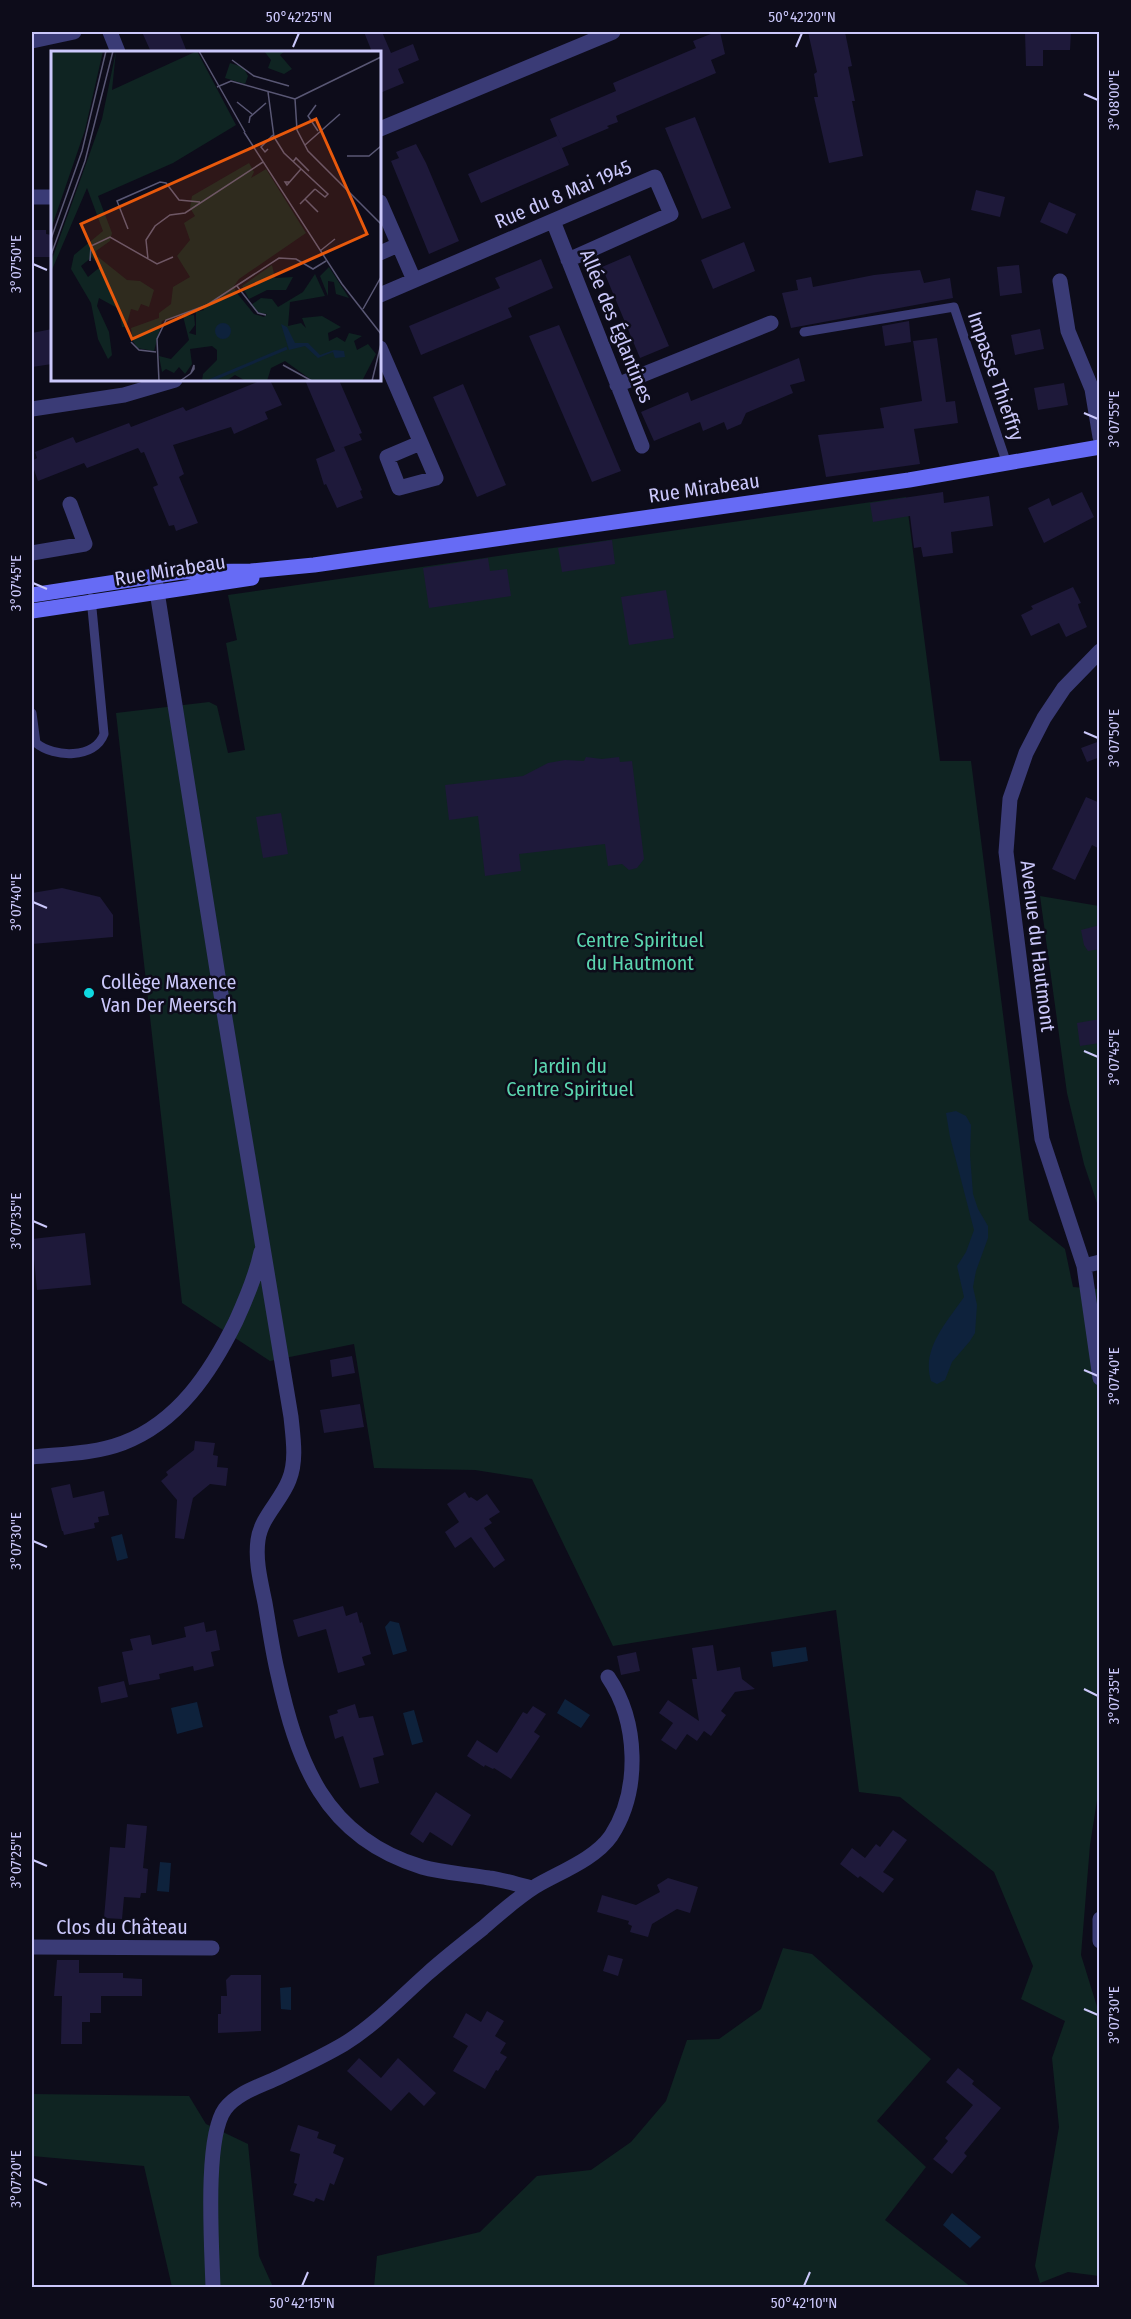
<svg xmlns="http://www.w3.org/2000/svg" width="1131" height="2319" font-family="'Fira Sans Condensed',sans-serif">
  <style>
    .green { fill: #0f2422 }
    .water { fill: #0e223c }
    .building { fill: #1e193a }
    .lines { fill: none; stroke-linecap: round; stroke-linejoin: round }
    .lane { stroke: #3a3b76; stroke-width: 9 }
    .street { stroke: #3a3b76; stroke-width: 15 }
    .secondary { stroke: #666bf5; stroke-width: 15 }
    .ticks { fill: none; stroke: #cbc8fb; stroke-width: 2 }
    .poi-dot { fill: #0fd9e1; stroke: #0d0c1a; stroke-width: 2 }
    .labels { text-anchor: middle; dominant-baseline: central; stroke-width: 5; stroke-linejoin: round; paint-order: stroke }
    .street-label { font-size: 20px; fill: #cbc8fb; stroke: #0d0c1a }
    .park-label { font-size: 20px; fill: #5bd5af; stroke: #0d0c1a }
    .poi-label { font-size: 20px; fill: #cbc8fb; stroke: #0d0c1a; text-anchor: start }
    .inset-river { fill: none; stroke: #0e223c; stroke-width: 3 }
    .inset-road { fill: none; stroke: #595774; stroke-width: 1.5 }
    .view { fill: #e8590c; fill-opacity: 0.15; stroke: #e8590c; stroke-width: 3 }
    .inset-edge { fill: none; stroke: #cbc8fb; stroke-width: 3 }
    .neatline { fill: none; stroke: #cbc8fb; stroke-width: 2 }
    .ticks-label { font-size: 15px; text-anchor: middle; fill: #cbc8fb }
  </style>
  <rect width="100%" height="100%" fill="#0d0c1a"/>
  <!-- green -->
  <path class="green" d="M906 497 940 761H971L1029 1220 1065 1249 1073 1287 1099 1289 1100 1781 1090 1845 1081 1955 1099 2013V2276L1068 2272 1040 2283 1035 2266 1059 2127 1052 2058 1065 2021 1021 1999 1033 1966 994 1872 900 1797 859 1792 836 1610 613 1646 532 1479 475 1470 374 1468 354 1344 270 1361 182 1303 116 713 209 702 217 706 228 753 245 750 226 643 237 640 228 595Z
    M1040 896 1099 906V1209L1084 1164 1067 1093Z
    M783 1948 812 1954 931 2059 877 2121 926 2167 885 2220 971 2287H374L377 2256 480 2232 537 2176 591 2170 631 2142 666 2101 687 2040 719 2039 761 2009Z
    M32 2094 189 2096 206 2124 248 2144 259 2256 273 2287H172L144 2166 32 2156Z"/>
  <!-- water -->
  <path class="water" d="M956 1111 966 1116 971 1125 970 1155 973 1194 978 1209 988 1226V1238L976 1271 973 1287 977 1305 975 1333 970 1341 952 1362 945 1380 937 1384 931 1381C921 1349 947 1322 964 1297L957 1266 966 1252 974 1230 950 1137 946 1113Z
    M122 1534 128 1558 117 1561 111 1537Z
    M390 1621 399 1623 407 1651 393 1655 385 1627Z
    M806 1647 808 1661 773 1667 771 1652Z
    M565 1699 590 1715 581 1728 557 1713Z
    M197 1702 203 1727 177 1734 171 1708Z
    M414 1710 423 1742 412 1745 403 1713Z
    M160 1862 171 1863 169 1892 157 1891Z
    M291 1987V2010L281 2009 280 1988Z
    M952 2213 981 2237 970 2248 943 2225Z"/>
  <!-- building -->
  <path class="building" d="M142 32H179L187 52H151Z
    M364 32H382L391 53 413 44 419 60 398 69 404 83 380 93V52H372Z
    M716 32H720L725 54 711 60 716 73 616 116 618 122 607 126 609 128 562 148 550 119 616 91 613 83 696 48 693 41Z
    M808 32H845L852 66 848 67 855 101H852L863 156 829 163 814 97H818L814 74 817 72Z
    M1025 32H1071L1070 50H1043V66H1026Z
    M695 117 731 208 702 219 665 128Z
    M557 136 569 165 481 203 468 174Z
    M416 144 426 163 459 241 429 254 391 161 399 158 396 152Z
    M976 190 1005 197 1000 217 971 210Z
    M1049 202 1076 214 1067 234 1040 222Z
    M32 230H46V234L52 235V257H32Z
    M744 242 755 271 713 289 701 260Z
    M630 255 669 346 640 358 602 267Z
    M541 259 553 288 508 308 512 317 421 355 409 326 500 288 495 278Z
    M1019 265 1022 293 1000 296 997 267Z
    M920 270 924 283 950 278 953 298 791 328 782 293 798 290 796 280 811 277 813 287 874 275Z
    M909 321 911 342 885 346 882 326Z
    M559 325 621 471 592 482 529 336Z
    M52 329V364L32 367V333Z
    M1040 329 1044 349 1015 355 1011 335Z
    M937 338 946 402 955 401 958 423 914 429 920 464 826 477 818 435 884 428 880 408 922 401 913 341Z
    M799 358 805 381 790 385 793 393 746 413 741 424 727 430 724 422 703 431 700 422 654 441 641 412 688 392 691 401Z
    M262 380H270L282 405 265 412 268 419 234 434 231 427 173 445 184 474 179 477 198 523 176 531 174 525 169 526 153 487 158 485 144 452 141 453 138 448 87 468 84 463 38 481 32 464V461L37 458 35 452 73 437 76 443 129 423 131 427 183 407 186 411Z
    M305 380H339L362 433 359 434 362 440 341 448 344 447 362 490 360 491 363 498 337 508 326 484 324 485 316 459 335 451Z
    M1064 383 1068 405 1038 410 1034 388Z
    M463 384 506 485 477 497 433 397Z
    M943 492 944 503 989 496 993 526 951 532 953 553 923 557 921 547 914 548 910 516 873 522 870 503Z
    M1082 492 1094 517 1044 543 1028 508 1049 498 1052 506Z
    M612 540 615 564 562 572 558 548Z
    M488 558 490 571 507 569 511 596 429 608 423 568Z
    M1073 587 1081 603 1078 604 1079 608 1087 627 1066 637 1059 623 1031 636 1021 615 1033 609 1031 606Z
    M666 590 674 638 629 645 621 597Z
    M1100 741V757L1087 762 1081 748Z
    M586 757 602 759 619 757 620 762 632 761 644 859 637 868 629 870 622 864 608 866 605 844 519 854 521 871 485 876 478 816 449 820 445 785 523 776 548 763 565 760 584 761Z
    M1086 797 1100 803V849L1092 845 1075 880 1052 869Z
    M281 813 288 854 263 858 256 817Z
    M62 888 100 897 113 915V937L32 944V893Z
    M1100 925V949L1088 951 1084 945 1081 930Z
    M1100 1019V1043L1080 1046 1077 1023Z
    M85 1233 91 1285 37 1290 32 1239Z
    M352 1356 355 1373 332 1377 330 1360Z
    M360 1404 364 1427 324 1433 320 1410Z
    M195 1441 215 1443 213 1455 218 1456 217 1467 228 1468 226 1486 210 1484 193 1498 184 1539 175 1538 177 1500 161 1481 168 1475 166 1472 194 1450Z
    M70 1484 73 1498 104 1491 109 1515 98 1517 99 1522 94 1523 95 1528 64 1535 63 1531H62L51 1488Z
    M465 1492 469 1498 471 1497 477 1501 487 1494 500 1512 489 1519 492 1523 484 1528 505 1560 494 1568 471 1537 455 1548 445 1532 459 1522 447 1504Z
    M343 1606 346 1616 357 1612 360 1623 362 1622 371 1654 362 1657 365 1665 338 1673 326 1629 298 1637 293 1620Z
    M204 1622 206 1632 216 1630 220 1650 211 1652 214 1666 194 1671 193 1666 159 1674 160 1679 129 1685 122 1652 133 1650 130 1639 150 1635 152 1645 186 1637 184 1627Z
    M713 1645 717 1671 740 1667 742 1679 755 1689 735 1692 721 1711 726 1715 711 1736 704 1731 697 1741 687 1734 676 1750 661 1740 673 1723 659 1713 668 1700 699 1721 692 1679H697L692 1648Z
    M636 1652 640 1671 621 1675 617 1656Z
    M124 1681 128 1697 101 1703 98 1687Z
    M355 1704 359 1718 373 1716 384 1755 373 1758 379 1783 360 1788 343 1736 335 1739 329 1716 338 1713 337 1710Z
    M533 1706 546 1714 534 1732 540 1736 511 1779 494 1768 493 1769 485 1765 484 1767 467 1756 477 1740 497 1753 523 1712 527 1714Z
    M436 1792 471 1815 452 1846 430 1832 423 1843 410 1834Z
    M127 1824 147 1826 143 1868 148 1869 146 1893H141L140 1898 124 1897 122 1919 104 1918 110 1847 125 1848Z
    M893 1830 907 1840 883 1872 894 1879 883 1893 860 1876 858 1878 840 1864 852 1848 865 1858 876 1844 880 1847Z
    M668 1878 698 1887 690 1913 677 1909 652 1924 648 1937 630 1932 632 1926 628 1924 629 1921 597 1912 602 1895 636 1905 660 1892 657 1885Z
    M608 1955 623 1959 618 1976 603 1971Z
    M57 1960H79V1973H123V1978L142 1979V1996H101V2013H90V2022H82V2044H61L62 1996H54Z
    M231 1975H261V2031L218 2033V2014H221V1996H227L226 1980Z
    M487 2011 504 2021 495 2036 506 2043 500 2053 507 2057 498 2071 496 2070 485 2089 453 2071 468 2046 453 2037 466 2013 481 2022Z
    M359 2058 381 2078 398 2058 436 2093 424 2106 409 2092 391 2111 347 2071Z
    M958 2068 974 2081 972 2084 1001 2108 964 2153 967 2156 952 2174 933 2159 948 2141 945 2138 973 2105 946 2082Z
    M298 2125 319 2132 317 2138 336 2145 333 2153 344 2158 334 2185 330 2183 324 2201 316 2198 314 2202 293 2195 297 2184 294 2183 300 2154 290 2151Z"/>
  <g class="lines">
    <!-- lane -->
    <path class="lane" d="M804 332 954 307 1007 464
      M32 713 36 743C54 758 95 759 104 734L91 598"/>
    <!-- street -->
    <path class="street" d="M110 32 118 52
      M32 41 74 32
      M380 129 613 32
      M32 197H52
      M380 202 414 280
      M553 221 642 446
      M380 253 398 245
      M1060 281 1068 331 1092 389 1100 437
      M380 295 655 177 671 214 568 260
      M380 348 436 478 399 488 387 457 420 443
      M617 385 771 323
      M32 409 124 395 175 380
      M32 553 85 544 70 504
      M155 579 218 976 291 1417C293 1437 297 1461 289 1480 281 1501 261 1517 258 1540 255 1561 261 1583 265 1603 269 1626 272 1648 277 1670 297 1761 323 1837 422 1867 443 1873 467 1874 489 1878 504 1880 519 1885 533 1888
      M1100 651 1064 688 1044 718 1026 753 1010 799 1006 852 1042 1139 1084 1266 1100 1378
      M1084 1266 1100 1262
      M32 1457C61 1454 94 1454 123 1443 178 1422 211 1372 236 1321 246 1299 256 1276 261 1252
      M1100 1919V1941
      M32 1947 212 1948
      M213 2288C212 2248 204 2138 225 2109 237 2093 258 2087 275 2079 298 2068 322 2057 344 2044 375 2025 400 1998 427 1974 445 1958 464 1943 483 1928 500 1913 517 1898 536 1886 560 1872 595 1859 611 1836 641 1790 638 1721 608 1677"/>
    <!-- secondary -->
    <path class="secondary" d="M32 595 181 572 251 571 314 565 909 480 1100 447
      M32 611 252 578"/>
  </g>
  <!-- ticks -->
  <path class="ticks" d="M293 47 299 33M796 47 802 33M1084 94 1098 100M33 264 47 270M1084 413 1098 419M33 583 47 589M1084 732 1098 738M33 902 47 908M1084 1051 1098 1057M33 1221 47 1227M1084 1370 1098 1376M33 1541 47 1547M1084 1689 1098 1696M33 1860 47 1866M1084 2009 1098 2015M33 2179 47 2185M302 2286 308 2272M804 2286 810 2272"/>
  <!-- markers -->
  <circle class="poi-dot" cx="89" cy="993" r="6"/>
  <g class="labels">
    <!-- street labels -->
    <g class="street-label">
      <text transform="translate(563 194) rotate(-23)">Rue du 8 Mai 1945</text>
      <text transform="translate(617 326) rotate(68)">Allée des Églantines</text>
      <text transform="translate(996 376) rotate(71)">Impasse Thieffry</text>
      <text transform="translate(704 488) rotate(-8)">Rue Mirabeau</text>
      <text transform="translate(170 570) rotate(-9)">Rue Mirabeau</text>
      <text transform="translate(1038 946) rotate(83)">Avenue du Hautmont</text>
      <text x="122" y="1927">Clos du Château</text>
    </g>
    <!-- park labels -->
    <g class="park-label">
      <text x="640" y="940">Centre Spirituel<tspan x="640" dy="23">du Hautmont</tspan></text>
      <text x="570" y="1066">Jardin du<tspan x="570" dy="23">Centre Spirituel</tspan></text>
    </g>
    <!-- poi labels -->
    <g class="poi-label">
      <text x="101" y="982">Collège Maxence<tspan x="101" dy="23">Van Der Meersch</tspan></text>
    </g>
  </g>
  <!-- overview -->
  <g transform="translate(51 51)">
    <rect width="330" height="330" fill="#0d0c1a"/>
    <path d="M0 0H52L34 79 0 178ZM65 0 61 39 146 0 185 74 122 112 47 145 61 182 59 190 45 200 46 205 76 229 89 230 103 239 98 256 90 253 87 260 80 258 75 276H71L68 258 48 247 46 255 58 281 61 304 57 308 47 288 40 252 20 218 23 204 52 180 36 137 0 221V211L51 68ZM41 206 49 216 37 226 30 215ZM213 0H234L229 4 241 18 233 23 217 17 220 9ZM179 12 192 16 197 25 194 33 174 27ZM198 112 203 121 200 127 215 118 255 182 188 228 183 235 185 241 203 263 213 266 216 263 208 262 200 254 210 247 221 248 227 256 252 241 264 223 274 245 239 251 237 275 250 272 255 277 251 267 271 265 290 276 277 282 278 290 286 286 294 291 298 282 311 285 303 290 306 299 317 293 325 303 311 330H262L234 310 220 317 216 330H195L184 324 175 330H151L152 323 166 309V299L161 295 139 298 141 313 134 323 128 316 123 322 115 318 111 321 108 305 120 308 138 289 132 265 143 264 144 274 138 282 145 284V261L153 259 152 255 111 270 103 300 86 297 82 290 80 277 108 267V262L120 253 122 236 139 226 126 205 139 189 133 172 144 165 139 157 141 145ZM221 214 224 227 242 226 235 239H216L198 248 191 235ZM278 216 298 247 285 243 283 231 277 230V245L269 225Z" fill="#0f2422" fill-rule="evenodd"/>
    <path d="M164 280a8 8 0 1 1 16 0a8 8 0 1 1-16 0ZM230 273 236 276 244 292H257L269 304 283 299 293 300 294 306 284 307 282 301 267 307 254 295 238 299Z" fill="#0e223c"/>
    <path class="inset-river" d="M158 330 236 297"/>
    <path class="inset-road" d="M148 0 194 81M181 9 203 25 238 35M166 36 180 30 244 48M217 41 223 86 233 102 277 143 274 146 264 138M244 48 246 79 257 100 330 173M244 48 330 6M186 51 201 63M265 54 257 65 267 80M198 72 199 66 215 52M193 81 291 233 330 283M254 94 289 63M217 98 214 101 210 96 222 84M296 105H318L330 95M242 111 245 107 258 120M239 131H234L236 134 250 118M254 148 267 161M249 153 264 138M77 178 66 150 109 131 115 132 128 149 149 151M0 188 31 100 55 0M269 200 284 188M0 204 34 110 62 0M97 208 95 189 104 175 119 164 134 162 212 111M39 210 40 195 59 186 106 213 122 206M186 235 207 262 215 264M312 258 330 226M80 291 88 299 105 301M232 314 261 330M108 330 106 288 115 269 156 254 228 207 245 208 262 218 275 210M129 330 139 323 140 322 143 318V314L140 322M321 330 330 293"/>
    <path class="view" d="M265 68 316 183 81 288 30 173Z"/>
    <rect width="330" height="330" class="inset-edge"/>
  </g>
  <!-- border -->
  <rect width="1131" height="2319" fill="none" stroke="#0d0c1a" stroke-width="66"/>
  <rect x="33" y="33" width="1065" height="2253" class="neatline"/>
  <g class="ticks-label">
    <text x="299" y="22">50°42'25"N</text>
    <text x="802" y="22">50°42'20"N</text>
    <text transform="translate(1114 100) rotate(-90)" y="5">3°08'00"E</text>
    <text transform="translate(16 264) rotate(-90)" y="5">3°07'50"E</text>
    <text transform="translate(1114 419) rotate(-90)" y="5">3°07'55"E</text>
    <text transform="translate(16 583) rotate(-90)" y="5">3°07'45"E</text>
    <text transform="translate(1114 738) rotate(-90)" y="5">3°07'50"E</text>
    <text transform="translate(16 902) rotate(-90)" y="5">3°07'40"E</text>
    <text transform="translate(1114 1057) rotate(-90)" y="5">3°07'45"E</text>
    <text transform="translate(16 1221) rotate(-90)" y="5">3°07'35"E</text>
    <text transform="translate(1114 1376) rotate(-90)" y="5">3°07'40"E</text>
    <text transform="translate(16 1541) rotate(-90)" y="5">3°07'30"E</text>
    <text transform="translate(1114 1696) rotate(-90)" y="5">3°07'35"E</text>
    <text transform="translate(16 1860) rotate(-90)" y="5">3°07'25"E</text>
    <text transform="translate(1114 2015) rotate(-90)" y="5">3°07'30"E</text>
    <text transform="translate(16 2179) rotate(-90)" y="5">3°07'20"E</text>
    <text x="302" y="2308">50°42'15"N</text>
    <text x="804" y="2308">50°42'10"N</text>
  </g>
</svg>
